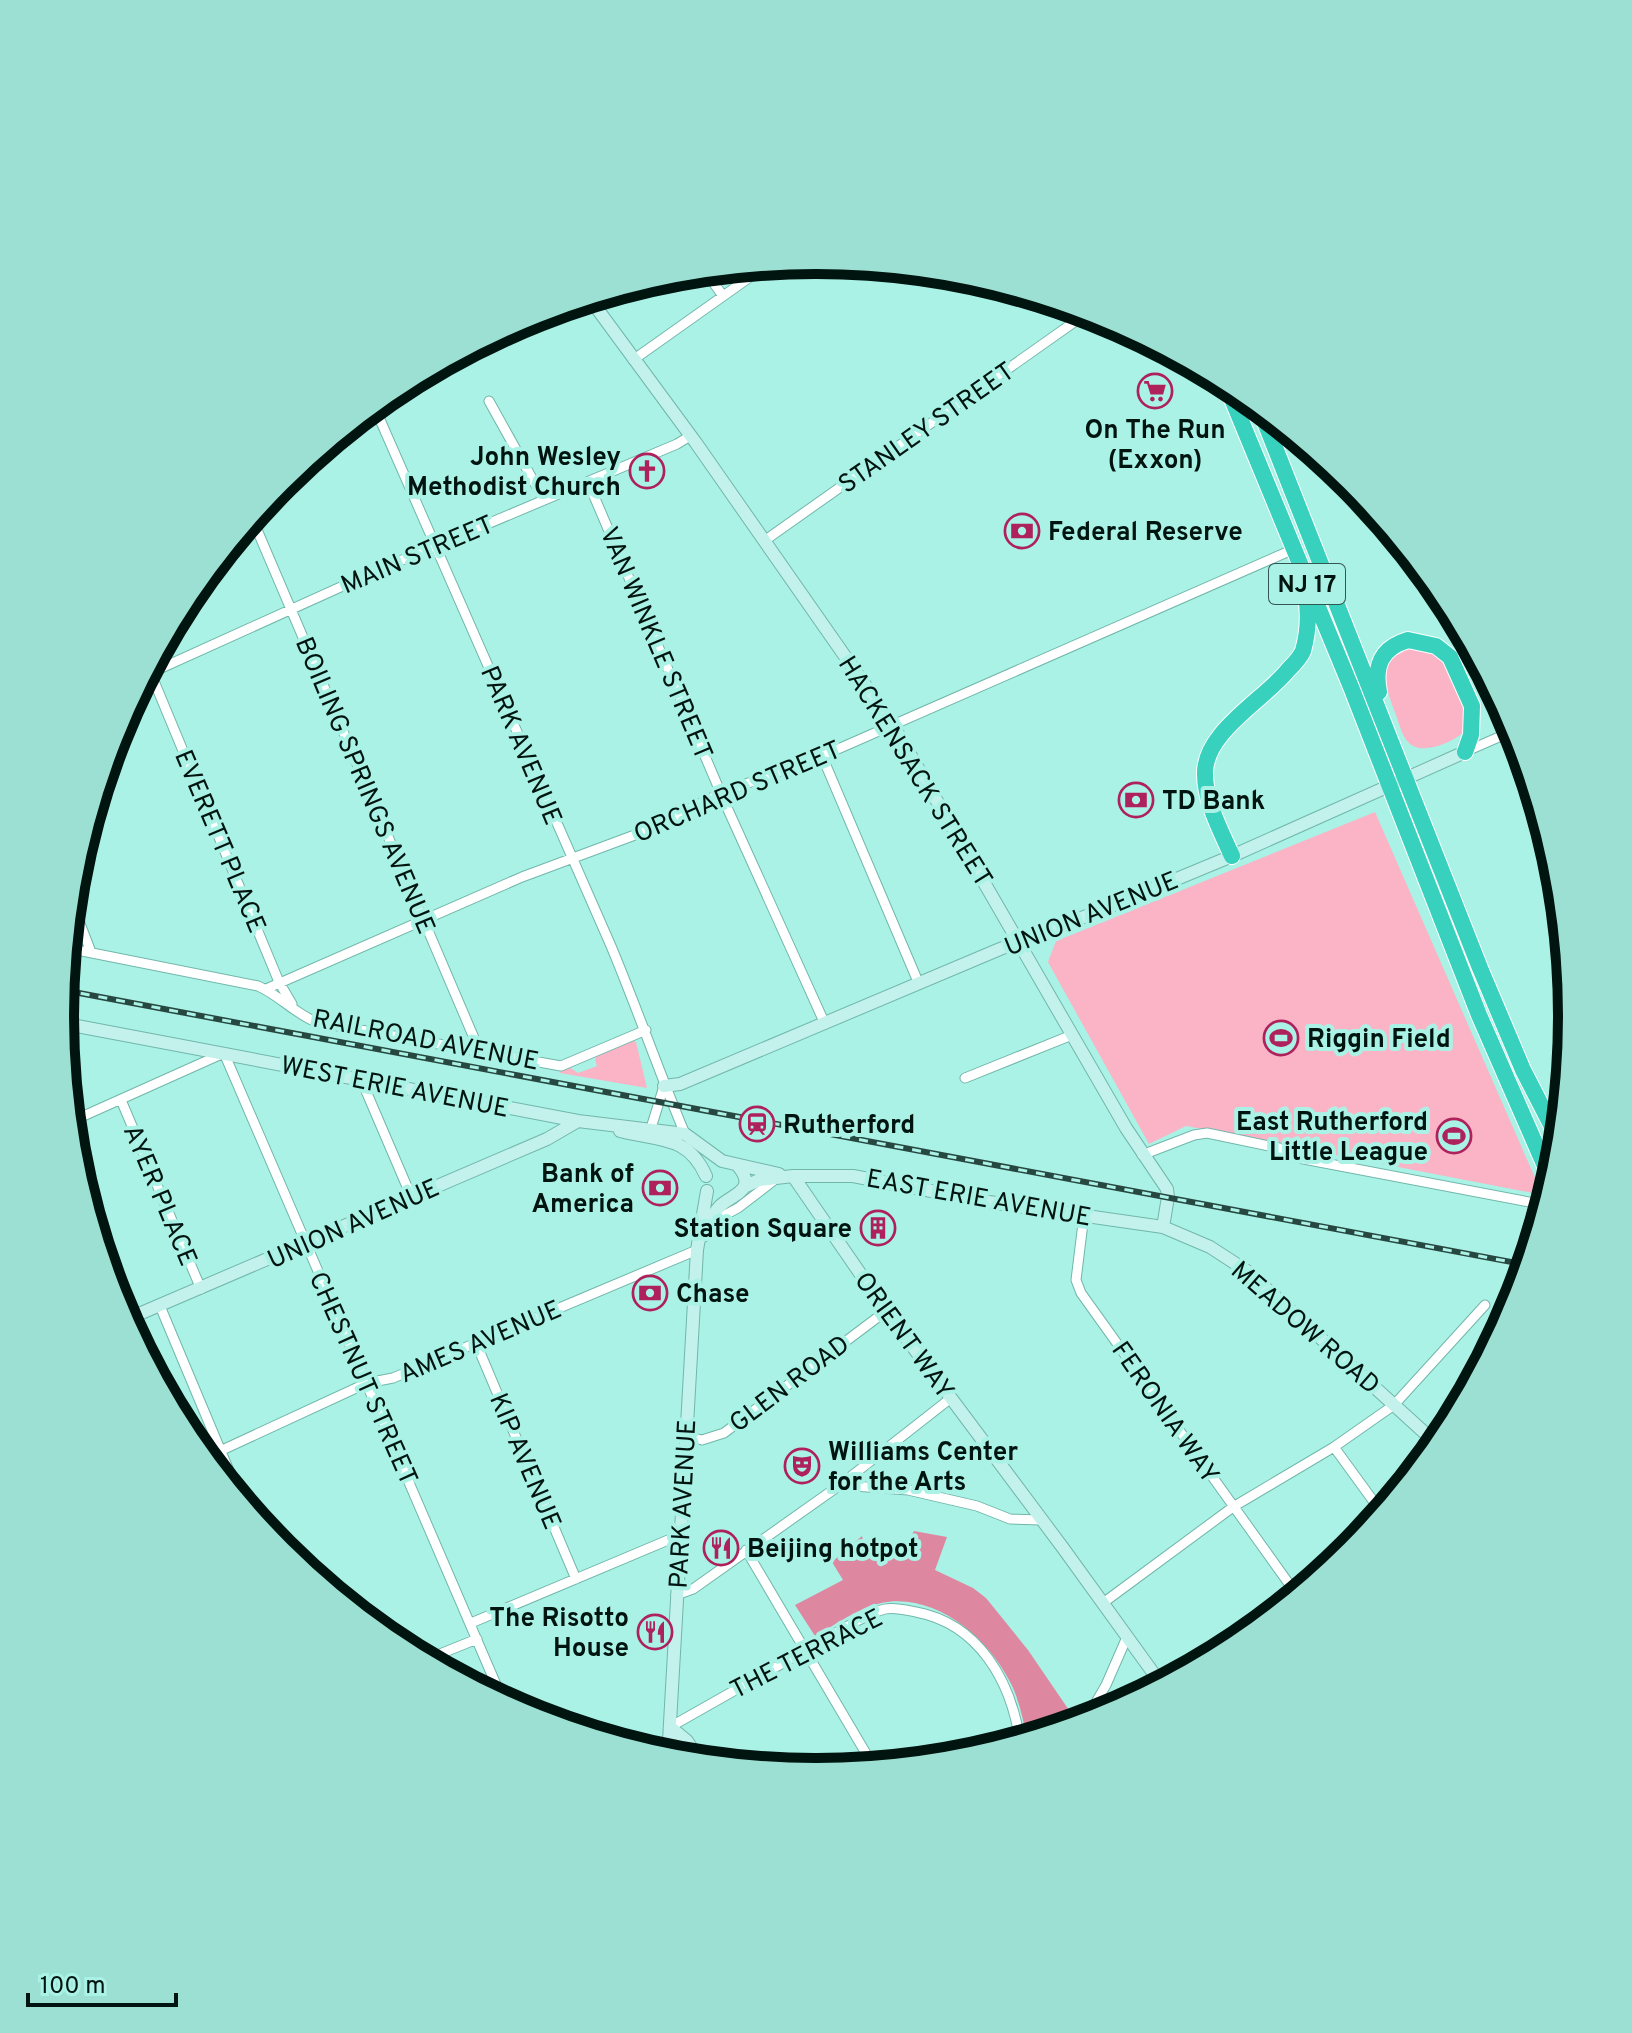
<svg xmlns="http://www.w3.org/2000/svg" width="1632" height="2033" viewBox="0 0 1632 2033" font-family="Overpass,sans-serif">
<rect width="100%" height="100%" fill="#aaf2e5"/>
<path fill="#fab4c6" d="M 1410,648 C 1416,648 1425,647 1430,649 C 1451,658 1471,712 1463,733 C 1449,744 1421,755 1409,743 C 1402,736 1399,724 1396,715 C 1386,689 1374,659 1410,648 Z
M 1375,812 L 1540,1189 L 1538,1194 L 1186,1126 L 1149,1144 L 1048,962 L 1056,941 Z
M 632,1040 L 636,1042 L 647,1088 L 560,1073 L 561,1070 L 569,1067 L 578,1073 L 597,1066 L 595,1060 L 597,1055 Z"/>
<path fill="#dd88a0" d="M 914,1531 L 947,1537 L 935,1570 L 973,1588 L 986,1598 L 1028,1650 L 1073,1716 L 1066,1727 L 1027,1739 C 1023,1719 1019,1698 1009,1680 C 986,1636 934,1592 881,1603 C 858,1608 835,1625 815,1636 L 795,1605 L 843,1580 L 832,1562 L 862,1536 L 866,1554 L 901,1553 Z"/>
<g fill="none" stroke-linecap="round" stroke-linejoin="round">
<g stroke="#71b7ab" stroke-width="11">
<path id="street" d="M 705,271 L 723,296
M 633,360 L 767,265
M 489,401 L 544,500
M 374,406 L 611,946 C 637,1008 659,1072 685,1134
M 588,482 L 725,803 L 825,1024
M 252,518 L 480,1052
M 764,541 L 1087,313
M 149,669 L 279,982 L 292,1004
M 146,675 L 376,571 L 677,444 L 690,436
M 1467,751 L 1515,730
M 822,756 L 919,984
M 71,900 L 91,952
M 67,948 L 258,986 C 279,995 294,1013 316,1022 L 561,1066 L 646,1030
M 266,989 L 522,877 L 651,829 L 721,793 L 822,756 L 1294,549
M 965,1078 L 1072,1035
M 363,1079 L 366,1091 L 411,1196
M 121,1100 L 201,1289
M 70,1122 L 224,1053 L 504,1703
M 651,1128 L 664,1086
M 1142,1155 L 1194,1135 L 1207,1133 L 1279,1148 L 1293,1157 L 1545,1205
M 1084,1215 L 1076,1280 L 1081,1293 L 1297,1595
M 707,1233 L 723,1216 L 738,1208 L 777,1178
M 160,1306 L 243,1504
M 476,1343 L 576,1579
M 686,1436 L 702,1440 L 724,1433 L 886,1311
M 1334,1447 L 1382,1513
M 220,1451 L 367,1383 L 393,1378 L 697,1250
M 840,1485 L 908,1490 L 977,1506 L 1010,1519 L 1041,1520
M 746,1550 L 874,1767
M 676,1595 L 693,1589 L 840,1485 L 951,1398
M 1103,1603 L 1233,1507 L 1334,1447 L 1394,1405 L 1485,1305
M 471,1623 L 680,1535
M 425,1660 L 477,1639
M 1085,1721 L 1106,1685 L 1127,1637
M 670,1727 L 857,1621 C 866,1617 876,1611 885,1609 C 895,1607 906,1610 916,1612 C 979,1624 1011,1681 1020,1741"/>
</g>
<g stroke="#71b7ab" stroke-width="14">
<path id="secondary" d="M 590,299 L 696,443 L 893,725 L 1126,1128 L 1167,1189 L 1168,1197 L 1163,1227
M 61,1023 L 578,1121 L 685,1134 L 722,1161 L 779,1174
M 664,1086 L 680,1084 L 1000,949 L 1102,910 L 1232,856 L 1465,752
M 620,1131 C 659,1141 688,1135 706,1176
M 793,1176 L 886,1311 L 1063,1548 L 1162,1685
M 744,1187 L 759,1180 L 793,1176 L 853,1176 L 989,1202 L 1163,1227 L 1210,1247 L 1247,1271 L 1438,1445
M 703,1236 C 708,1226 712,1214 720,1206 C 733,1194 758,1190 738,1166
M 125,1320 L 547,1139 L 578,1121
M 670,1727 L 687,1741 L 700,1761
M 668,1758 L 697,1250 L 707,1191"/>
</g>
<g stroke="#fff" stroke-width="18">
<path id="highway" d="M 1225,382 L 1351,687 L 1479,1015 L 1552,1182
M 1259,407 L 1480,968 L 1523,1070 L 1560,1142
M 1379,692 C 1374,666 1381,648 1408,640 L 1436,646 L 1450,657 L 1472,706 L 1471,735 L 1465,752
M 1232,856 C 1221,831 1205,802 1205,774 C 1204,732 1264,700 1288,670 C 1293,665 1300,658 1303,651 C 1308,633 1309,613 1306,596"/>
</g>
<use href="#street" stroke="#fff" stroke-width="9"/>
<use href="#secondary" stroke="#c3f1eb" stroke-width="12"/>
<use href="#highway" stroke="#38d1bd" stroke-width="16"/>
<g stroke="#274741" stroke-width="6">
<path id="rail" d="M 63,990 L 1527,1265"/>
</g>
<use href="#rail" stroke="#aaf2e5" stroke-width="3" stroke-dasharray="9" stroke-linecap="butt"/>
</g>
<defs>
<g id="supermarket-ring" transform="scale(1.8)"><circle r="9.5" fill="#aaf2e5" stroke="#ae215b" stroke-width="1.5"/><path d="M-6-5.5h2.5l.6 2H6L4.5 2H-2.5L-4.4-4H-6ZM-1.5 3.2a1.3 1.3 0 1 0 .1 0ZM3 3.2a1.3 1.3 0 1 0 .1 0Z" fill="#ae215b"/></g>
<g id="church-ring" transform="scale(1.8)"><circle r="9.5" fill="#aaf2e5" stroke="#ae215b" stroke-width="1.5"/><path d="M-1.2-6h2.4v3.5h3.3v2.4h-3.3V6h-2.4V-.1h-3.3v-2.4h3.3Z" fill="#ae215b"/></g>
<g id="bank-ring" transform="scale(1.8)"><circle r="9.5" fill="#aaf2e5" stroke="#ae215b" stroke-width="1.5"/><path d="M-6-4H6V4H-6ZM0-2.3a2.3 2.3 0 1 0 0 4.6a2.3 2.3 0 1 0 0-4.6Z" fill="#ae215b"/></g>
<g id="stadium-ring" transform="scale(1.8)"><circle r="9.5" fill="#aaf2e5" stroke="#ae215b" stroke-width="1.5"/><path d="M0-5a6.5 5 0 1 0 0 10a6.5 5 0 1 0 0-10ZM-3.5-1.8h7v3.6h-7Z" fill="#ae215b"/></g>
<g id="station-ring" transform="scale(1.8)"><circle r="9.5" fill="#aaf2e5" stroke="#ae215b" stroke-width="1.5"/><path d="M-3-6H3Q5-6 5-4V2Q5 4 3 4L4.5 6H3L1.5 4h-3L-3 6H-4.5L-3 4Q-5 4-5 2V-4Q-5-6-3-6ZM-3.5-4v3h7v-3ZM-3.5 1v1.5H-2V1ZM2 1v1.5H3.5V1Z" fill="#ae215b"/></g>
<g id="building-ring" transform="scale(1.8)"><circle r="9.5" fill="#aaf2e5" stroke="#ae215b" stroke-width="1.5"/><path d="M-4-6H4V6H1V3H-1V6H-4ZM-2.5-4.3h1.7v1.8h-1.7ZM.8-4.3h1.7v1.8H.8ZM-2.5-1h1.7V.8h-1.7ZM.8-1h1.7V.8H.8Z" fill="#ae215b"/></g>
<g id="theatre-ring" transform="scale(1.8)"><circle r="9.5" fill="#aaf2e5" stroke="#ae215b" stroke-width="1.5"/><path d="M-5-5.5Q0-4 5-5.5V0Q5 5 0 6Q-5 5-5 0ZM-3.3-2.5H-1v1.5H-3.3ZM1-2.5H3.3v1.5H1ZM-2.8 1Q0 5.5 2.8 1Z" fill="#ae215b"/></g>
<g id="restaurant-ring" transform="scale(1.8)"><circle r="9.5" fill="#aaf2e5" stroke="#ae215b" stroke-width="1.5"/><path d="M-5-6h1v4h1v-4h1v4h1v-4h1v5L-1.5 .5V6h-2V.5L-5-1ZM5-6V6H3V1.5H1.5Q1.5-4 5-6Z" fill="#ae215b"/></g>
</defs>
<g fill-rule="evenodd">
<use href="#supermarket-ring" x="1155" y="391"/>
<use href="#church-ring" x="647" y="471"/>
<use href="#bank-ring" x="1022" y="531"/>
<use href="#bank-ring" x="1136" y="800"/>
<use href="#stadium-ring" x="1281" y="1038"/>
<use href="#station-ring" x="757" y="1124"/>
<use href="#stadium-ring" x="1454" y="1136"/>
<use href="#bank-ring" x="660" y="1188"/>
<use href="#building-ring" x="878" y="1228"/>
<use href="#bank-ring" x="650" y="1293"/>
<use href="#theatre-ring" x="802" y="1466"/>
<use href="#restaurant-ring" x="721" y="1548"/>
<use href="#restaurant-ring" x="655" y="1632"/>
</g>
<g text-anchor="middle" stroke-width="8" stroke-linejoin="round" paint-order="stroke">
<rect fill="#aaf2e5" stroke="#335750" stroke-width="2" x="1269" y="564" width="76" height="40" rx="6"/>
<g font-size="24" font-weight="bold" fill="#001410">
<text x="1307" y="592">NJ 17</text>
</g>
<g font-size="26" fill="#001410" stroke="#aaf2e5">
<text transform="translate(926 427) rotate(-35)" y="9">STANLEY STREET</text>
<text transform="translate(417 554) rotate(-23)" y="9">MAIN STREET</text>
<text transform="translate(657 643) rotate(67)" y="9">VAN WINKLE STREET</text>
<text transform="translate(522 745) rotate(67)" y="9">PARK AVENUE</text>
<text transform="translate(916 771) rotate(58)" y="9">HACKENSACK STREET</text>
<text transform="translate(366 785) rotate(67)" y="9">BOILING SPRINGS AVENUE</text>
<text transform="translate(737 791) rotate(-23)" y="9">ORCHARD STREET</text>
<text transform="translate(221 841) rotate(67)" y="9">EVERETT PLACE</text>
<text transform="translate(1091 913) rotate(-22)" y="9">UNION AVENUE</text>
<text transform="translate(426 1039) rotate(11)" y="9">RAILROAD AVENUE</text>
<text transform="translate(395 1086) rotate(11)" y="9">WEST ERIE AVENUE</text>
<text transform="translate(161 1195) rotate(67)" y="9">AYER PLACE</text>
<text transform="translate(979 1197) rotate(10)" y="9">EAST ERIE AVENUE</text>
<text transform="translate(353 1223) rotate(-24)" y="9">UNION AVENUE</text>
<text transform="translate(1306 1327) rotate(41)" y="9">MEADOW ROAD</text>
<text transform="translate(905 1335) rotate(54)" y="9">ORIENT WAY</text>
<text transform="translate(480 1341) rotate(-23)" y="9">AMES AVENUE</text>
<text transform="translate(364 1378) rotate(66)" y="9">CHESTNUT STREET</text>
<text transform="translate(789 1383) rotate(-37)" y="9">GLEN ROAD</text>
<text transform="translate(1166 1412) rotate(55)" y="9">FERONIA WAY</text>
<text transform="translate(526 1461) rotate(67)" y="9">KIP AVENUE</text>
<text transform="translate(682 1504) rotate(-87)" y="9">PARK AVENUE</text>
<text transform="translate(806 1653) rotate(-27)" y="9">THE TERRACE</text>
</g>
<g font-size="26" font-weight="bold" fill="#001410" stroke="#aaf2e5" text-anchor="start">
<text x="1155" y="438" text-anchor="middle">On The Run<tspan x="1155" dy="30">(Exxon)</tspan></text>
<text x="621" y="465" text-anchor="end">John Wesley<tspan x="621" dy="30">Methodist Church</tspan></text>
<text x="1048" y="540">Federal Reserve</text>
<text x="1162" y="809">TD Bank</text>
<text x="1307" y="1047">Riggin Field</text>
<text x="1428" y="1130" text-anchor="end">East Rutherford<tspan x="1428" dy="30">Little League</tspan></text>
<text x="783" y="1133">Rutherford</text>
<text x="634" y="1182" text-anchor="end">Bank of<tspan x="634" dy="30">America</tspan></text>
<text x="852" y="1237" text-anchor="end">Station Square</text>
<text x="676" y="1302">Chase</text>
<text x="828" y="1460">Williams Center<tspan x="828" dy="30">for the Arts</tspan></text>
<text x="747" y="1557">Beijing hotpot</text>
<text x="629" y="1626" text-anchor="end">The Risotto<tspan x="629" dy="30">House</tspan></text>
</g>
</g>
<path d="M0 0H1632V2033H0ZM74 1016a742 742 0 1 1 1484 0a742 742 0 1 1-1484 0Z" fill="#9ce0d4" fill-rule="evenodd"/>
<path fill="none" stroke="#001410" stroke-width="10" d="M74 1016a742 742 0 1 1 1484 0a742 742 0 1 1-1484 0Z"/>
<path d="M28 1993v12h148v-12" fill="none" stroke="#001410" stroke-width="4"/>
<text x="40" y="1993" font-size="24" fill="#001410" stroke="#aaf2e5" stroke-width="6" paint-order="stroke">100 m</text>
</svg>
